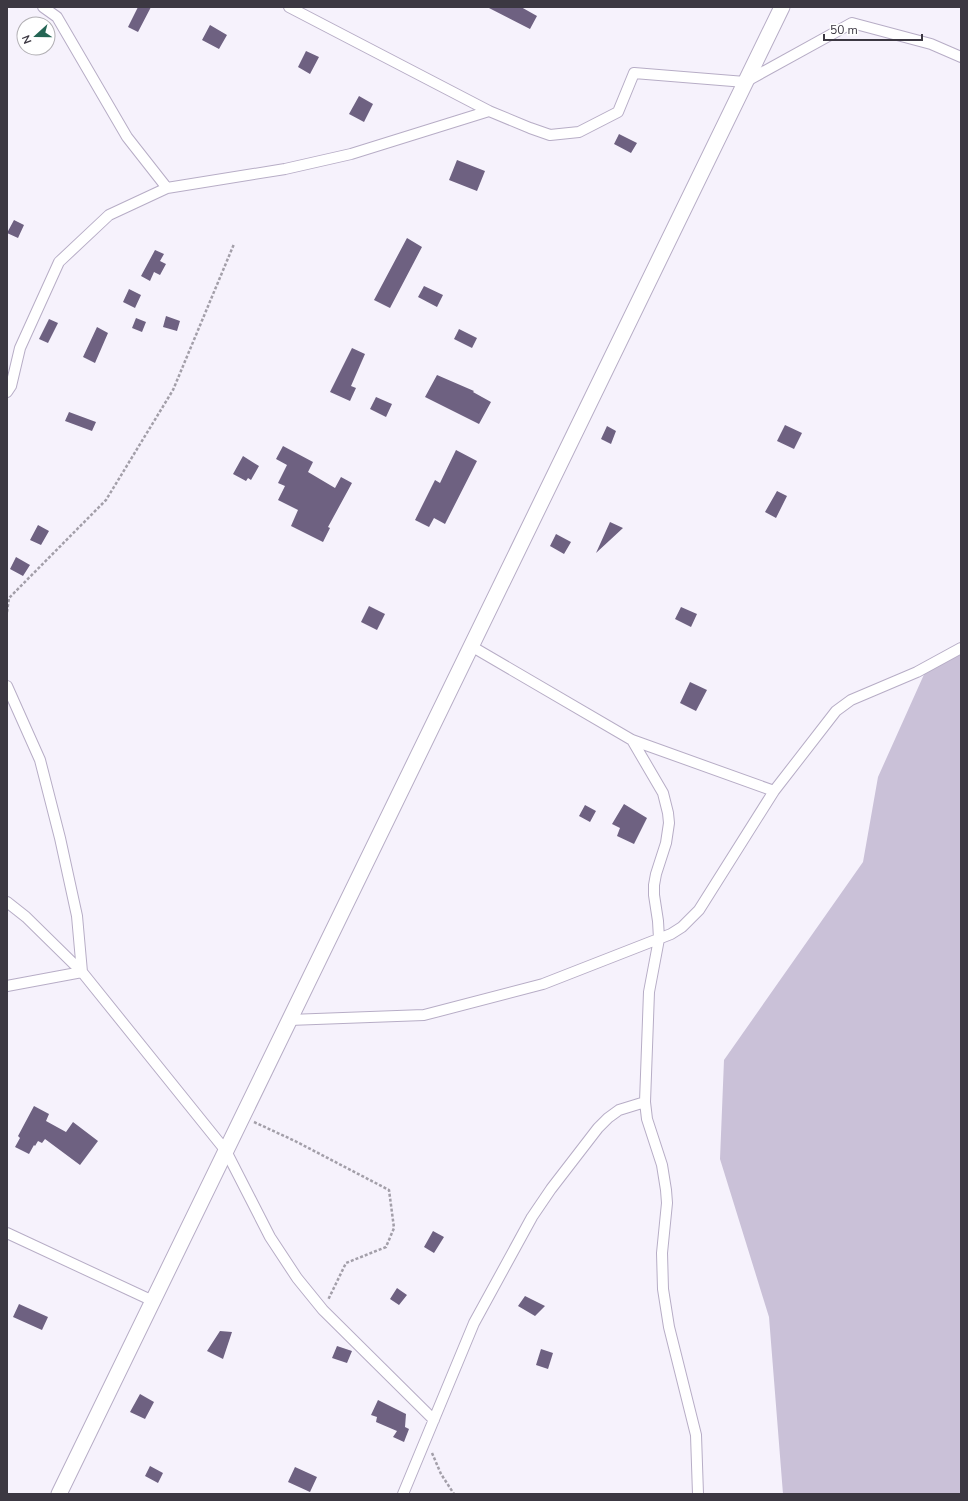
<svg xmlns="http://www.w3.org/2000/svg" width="968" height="1501" viewBox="0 0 968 1501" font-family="'Nunito Sans',sans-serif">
<rect width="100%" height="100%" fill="#f6f2fc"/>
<path fill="#cac1d8" d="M 961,654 L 961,1494 L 783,1494 L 769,1317 L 720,1159 L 724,1060 L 863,862 L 878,777 L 926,670 Z"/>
<path fill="#6e6181" d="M 138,7 L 151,7 L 138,32 L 128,27 Z
M 487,7 L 521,7 L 537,16 L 530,29 Z
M 210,25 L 227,35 L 219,49 L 202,40 Z
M 306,51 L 319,57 L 310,74 L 298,67 Z
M 359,96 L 373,104 L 364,122 L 349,114 Z
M 619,134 L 637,143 L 631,153 L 614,144 Z
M 457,160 L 485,171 L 477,191 L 449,180 Z
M 14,220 L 24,225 L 18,238 L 7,233 Z
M 407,238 L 422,247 L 390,308 L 374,300 Z
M 155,250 L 164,254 L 160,261 L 166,264 L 160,275 L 154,272 L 150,281 L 141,276 Z
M 424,286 L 443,295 L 437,307 L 418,297 Z
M 129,289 L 141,295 L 135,308 L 123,302 Z
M 166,316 L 180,321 L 177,331 L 163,327 Z
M 136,318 L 146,322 L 142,332 L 132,328 Z
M 49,319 L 58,323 L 48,343 L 39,339 Z
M 97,327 L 108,333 L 95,363 L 83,357 Z
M 459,329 L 477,338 L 472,348 L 454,339 Z
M 352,348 L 365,354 L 351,386 L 356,388 L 350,401 L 330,392 Z
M 437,375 L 474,391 L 473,392 L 491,402 L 479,424 L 425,397 Z
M 376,397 L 392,404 L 386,417 L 370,409 Z
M 69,412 L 96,422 L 92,431 L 65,421 Z
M 785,425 L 802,433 L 794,449 L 777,441 Z
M 607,426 L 616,431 L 611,444 L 601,439 Z
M 283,446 L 313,462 L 308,472 L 335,488 L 341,477 L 352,483 L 328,527 L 330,528 L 323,542 L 291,526 L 298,510 L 278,500 L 285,486 L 278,483 L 287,465 L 276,459 Z
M 456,450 L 477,461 L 445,524 L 434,518 L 429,527 L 415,520 L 435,480 L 440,483 Z
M 243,456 L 259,466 L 251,480 L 248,478 L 246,481 L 233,474 Z
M 777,491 L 787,496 L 776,518 L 765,512 Z
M 610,522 L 623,528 L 596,553 Z
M 38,525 L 49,531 L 41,545 L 30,540 Z
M 556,534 L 571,542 L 564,554 L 550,546 Z
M 16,557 L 30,565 L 23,576 L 10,569 Z
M 369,606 L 385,614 L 377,630 L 361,622 Z
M 681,607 L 697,614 L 691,627 L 675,619 Z
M 690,682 L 707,690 L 696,711 L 680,703 Z
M 624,804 L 647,818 L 634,844 L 617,836 L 620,828 L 612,824 Z
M 585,805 L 596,811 L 590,822 L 579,816 Z
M 34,1106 L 49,1114 L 46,1121 L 66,1132 L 73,1122 L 98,1141 L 80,1165 L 45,1139 L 42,1143 L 38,1141 L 35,1146 L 34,1145 L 29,1154 L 15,1147 L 20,1138 L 18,1136 Z
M 433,1231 L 444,1237 L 434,1253 L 424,1247 Z
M 397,1288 L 407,1295 L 399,1305 L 390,1299 Z
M 525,1296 L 545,1306 L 535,1316 L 518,1306 Z
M 19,1304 L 48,1317 L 42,1330 L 13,1317 Z
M 220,1331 L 232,1332 L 223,1359 L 207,1351 Z
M 337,1346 L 352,1351 L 347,1363 L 332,1358 Z
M 541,1349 L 553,1353 L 548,1369 L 536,1365 Z
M 140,1394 L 154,1402 L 145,1419 L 130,1412 Z
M 378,1400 L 406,1414 L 405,1427 L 409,1429 L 404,1442 L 393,1437 L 397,1431 L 376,1422 L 377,1417 L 371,1415 Z
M 150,1466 L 163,1473 L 158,1483 L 145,1476 Z
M 295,1467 L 317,1477 L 310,1492 L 288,1482 Z"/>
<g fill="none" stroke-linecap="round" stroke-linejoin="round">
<g stroke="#b7adc6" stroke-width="12">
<path id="street" d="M 43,7 L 57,17 L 127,137 L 167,188
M 289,7 L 489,111 L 530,128 L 550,135 L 579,132 L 618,112 L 634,73 L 745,82 L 852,23 L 931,44 L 961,57
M 7,392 L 11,386 L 20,348 L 59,262 L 109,215 L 167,188 L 285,169 L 351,154 L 489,111
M 471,646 L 632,740 L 774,791
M 7,686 L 40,760 L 60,838 L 77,916 L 82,972
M 632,740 L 663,793 L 668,813 L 669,823 L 666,843 L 656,874 L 654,885 L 654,895 L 658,921 L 659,939 L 649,992 L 645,1102 L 647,1119 L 662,1165 L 666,1190 L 667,1203 L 662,1253 L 663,1289 L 669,1327 L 696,1435 L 698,1494
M 7,902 L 26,917 L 82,972 L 226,1151 L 270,1237 L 297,1278 L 323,1310 L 434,1420
M 7,986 L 82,972
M 289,1020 L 424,1015 L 543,984 L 671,934 L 682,927 L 699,910 L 774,791 L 836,711 L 851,700 L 917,672 L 961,648
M 7,1233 L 153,1301
M 403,1494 L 474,1323 L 532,1217 L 551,1189 L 598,1128 L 608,1118 L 619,1110 L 645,1102"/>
</g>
<g stroke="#b7adc6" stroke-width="17">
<path id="secondary" d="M 59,1494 L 782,7"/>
</g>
<path stroke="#a39fa9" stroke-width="2.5" stroke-dasharray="3 2" stroke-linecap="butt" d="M 7,612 L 9,598 L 106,500 L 173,390 L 234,244
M 254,1122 L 295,1141 L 389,1190 L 394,1228 L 386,1247 L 346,1263 L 328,1300
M 432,1453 L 441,1474 L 454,1494"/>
<use href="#street" stroke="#fff" stroke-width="10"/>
<use href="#secondary" stroke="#fff" stroke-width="15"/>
</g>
<rect width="968" height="1501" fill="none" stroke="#3c3842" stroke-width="16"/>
<g transform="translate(36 36) rotate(249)"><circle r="19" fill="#ffffff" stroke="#b1afb3"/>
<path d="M0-3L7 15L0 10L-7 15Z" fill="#246554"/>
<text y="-6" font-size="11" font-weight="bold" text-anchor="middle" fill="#3c3842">N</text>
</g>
<path d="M824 34v6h98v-6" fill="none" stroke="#3c3842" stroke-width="2"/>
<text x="830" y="34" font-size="12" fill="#3c3842" stroke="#ffffff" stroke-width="3" paint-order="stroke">50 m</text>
</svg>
